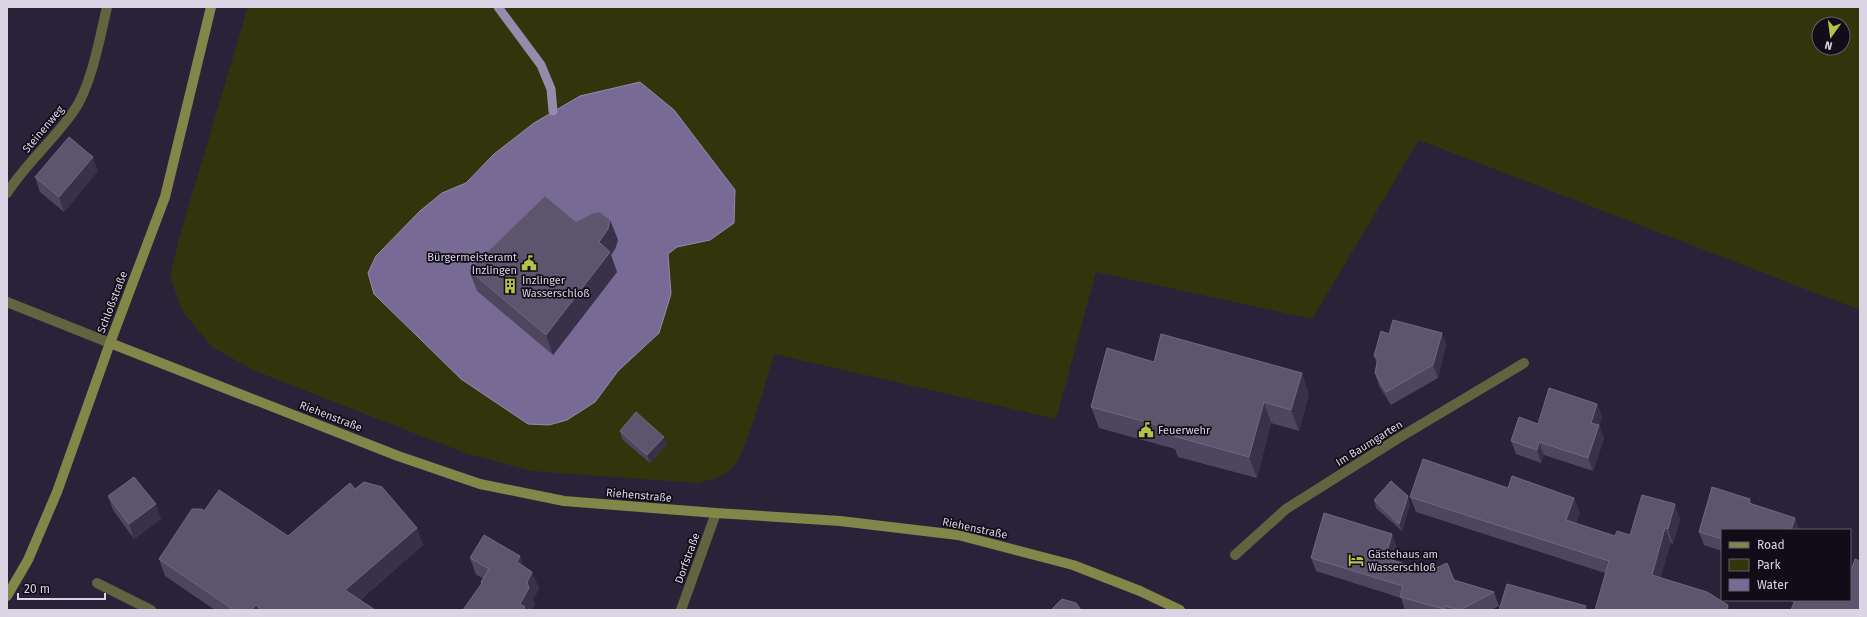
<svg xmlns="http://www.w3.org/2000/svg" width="1867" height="617" viewBox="0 0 1867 617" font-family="'Fira Sans',sans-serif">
<rect width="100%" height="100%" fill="#292239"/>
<path fill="#32350c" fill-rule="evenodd" d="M 248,7 L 1860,7 L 1860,310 L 1419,140 L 1312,319 L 1096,272 L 1056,419 L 774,354 C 768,374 744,460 731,469 C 722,477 709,480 698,483 L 532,471 L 465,453 L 255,371 L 212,347 L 183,312 L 170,277 L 179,238 ZM 1819,24 L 1843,24 L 1843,48 L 1819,48 Z"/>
<path fill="#776b95" stroke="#948bad" d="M 640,82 L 674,110 L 735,190 L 734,223 L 710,240 L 677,247 L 668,254 L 671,294 L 659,333 L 618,371 L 595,402 L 567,420 L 549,425 L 528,424 L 461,379 L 374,294 L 368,273 L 376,256 L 420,211 L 442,193 L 466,183 L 494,154 L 534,123 L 580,96 Z"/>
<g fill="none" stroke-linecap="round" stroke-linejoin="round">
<path stroke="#948bad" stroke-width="9" d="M 498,7 L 541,65 L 551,89 L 553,111"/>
<path stroke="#61653f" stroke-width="10" d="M 7,193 C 26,163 53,141 73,112 C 91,88 100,37 107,7
M 7,302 L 110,343
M 1235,555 L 1286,509 L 1397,439 L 1524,363
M 97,583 L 151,610
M 681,610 L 716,513"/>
<path stroke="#828749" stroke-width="10" d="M 110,343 L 398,456 L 480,484 L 564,501 L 716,513 L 840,521 L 958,535 L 1073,565 L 1140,591 L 1180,610
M 7,596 L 28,560 L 57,492 L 110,343 L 165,197 L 211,7"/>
</g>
<path fill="#4d465e" d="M 98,171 L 64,212 L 40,192 L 35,177 Z
M 610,220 L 618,240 L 615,249 L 611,255 L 617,272 L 553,355 L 477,291 L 469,270 L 576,222 Z
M 1442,333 L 1446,345 L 1438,378 L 1391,405 L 1379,386 L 1375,373 L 1377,364 L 1374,356 L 1389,334 Z
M 1154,362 L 1309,394 L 1299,431 L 1271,423 L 1257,478 L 1178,457 L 1175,449 L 1099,428 L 1091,407 Z
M 1597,404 L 1602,417 L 1599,426 L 1604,438 L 1593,471 L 1544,455 L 1541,463 L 1516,454 L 1511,441 L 1538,424 Z
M 620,431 L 664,437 L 667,444 L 650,463 L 622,439 Z
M 1508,488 L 1574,498 L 1580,513 L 1576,523 L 1615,536 L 1630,535 L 1680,519 L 1673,544 L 1671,543 L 1605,573 L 1416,512 L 1410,497 Z
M 355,489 L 417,528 L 423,545 L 360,600 L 375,610 L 215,610 L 165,576 L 159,559 L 204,511 L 288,536 Z
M 108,496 L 161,519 L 134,539 L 113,510 Z
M 1374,500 L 1410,504 L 1402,531 L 1376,508 Z
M 1752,504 L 1795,518 L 1799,530 L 1722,530 L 1722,551 L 1704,545 L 1699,532 Z
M 1392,534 L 1397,548 L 1393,561 L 1494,592 L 1499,606 L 1491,610 L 1405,610 L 1401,598 L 1316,571 L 1311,558 Z
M 470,558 L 524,567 L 532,572 L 539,589 L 533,599 L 535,605 L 481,584 L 481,582 L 483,578 L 476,575 Z
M 1791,600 L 1850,600 L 1860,610 L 1794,603 L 1791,601 Z"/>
<path fill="#383149" d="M 93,157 L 98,171 L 64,212 L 59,197 Z
M 610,220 L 618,240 L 615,249 L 611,255 L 617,272 L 553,355 L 546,335 Z
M 1442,333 L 1446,345 L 1438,378 L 1433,365 Z
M 1302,373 L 1309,394 L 1299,431 L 1291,410 Z
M 1264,402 L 1271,423 L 1257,478 L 1249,457 Z
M 1597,404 L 1602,417 L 1599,426 L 1604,438 L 1593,471 L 1588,458 L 1591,423 Z
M 664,437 L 667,444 L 650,463 L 647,455 Z
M 1539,442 L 1544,455 L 1541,463 L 1537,450 Z
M 1408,496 L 1410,504 L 1402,531 L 1399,524 Z
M 1574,498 L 1580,513 L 1572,535 L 1566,520 Z
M 1750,499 L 1755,512 L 1749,503 Z
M 156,504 L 161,519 L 134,539 L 129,524 Z
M 1675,504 L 1680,519 L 1673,544 L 1668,529 Z
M 1795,518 L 1799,530 L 1791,530 Z
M 417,528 L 423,545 L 351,607 L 345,590 Z
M 1665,528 L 1671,543 L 1657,590 L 1652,575 Z
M 1392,534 L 1397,548 L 1390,572 L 1385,558 Z
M 520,556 L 526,573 L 517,562 Z
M 532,572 L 539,589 L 533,599 L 535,605 L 532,610 L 522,610 L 520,604 L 527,582 Z
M 256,605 L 258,610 L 252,610 Z
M 1728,605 L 1730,610 L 1727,610 Z
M 1586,606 L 1588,610 L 1584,610 Z"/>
<path fill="#5c556d" stroke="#6f6980" d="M 69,137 L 93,157 L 59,197 L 35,177 Z
M 545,196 L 576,222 L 593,213 L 600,212 L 610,220 L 608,229 L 599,242 L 610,252 L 546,335 L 469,270 Z
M 1393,320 L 1442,333 L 1433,365 L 1386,392 L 1375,373 L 1378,358 L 1374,356 L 1381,331 L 1389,334 Z
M 1161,334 L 1302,373 L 1291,410 L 1264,402 L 1249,457 L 1170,435 L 1172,429 L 1091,407 L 1107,348 L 1154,362 Z
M 1549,388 L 1597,404 L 1591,423 L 1599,425 L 1588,458 L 1539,442 L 1537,450 L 1511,441 L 1519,417 L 1538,424 Z
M 636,412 L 664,437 L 647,455 L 620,431 Z
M 1423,459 L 1508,488 L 1512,476 L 1574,498 L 1566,520 L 1615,536 L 1617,531 L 1630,535 L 1642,495 L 1675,504 L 1668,529 L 1665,528 L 1652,575 L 1707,592 L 1728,605 L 1727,610 L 1595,610 L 1609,561 L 1410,497 Z
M 134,477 L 156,504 L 129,524 L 108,496 Z
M 1391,481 L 1408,496 L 1399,524 L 1374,500 Z
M 364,482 L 382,487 L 417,528 L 345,590 L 375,610 L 263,610 L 256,605 L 252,610 L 234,610 L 159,559 L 192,509 L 202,509 L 204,511 L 219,490 L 288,536 L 350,483 L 355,489 Z
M 1712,487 L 1750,499 L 1749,503 L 1795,518 L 1791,530 L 1722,530 L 1722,539 L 1699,532 Z
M 1324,513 L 1392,534 L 1385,558 L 1430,571 L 1447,563 L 1454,580 L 1494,592 L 1460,610 L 1445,606 L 1444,609 L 1400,597 L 1403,586 L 1311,558 Z
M 484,535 L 520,556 L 517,562 L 532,572 L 527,582 L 529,588 L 520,604 L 525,607 L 523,610 L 463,610 L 482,583 L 481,582 L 489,569 L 470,558 Z
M 1855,559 L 1860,561 L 1860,610 L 1791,610 L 1795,600 L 1850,600 L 1850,567 L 1852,568 Z
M 1507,584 L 1586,606 L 1584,610 L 1499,610 Z
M 1062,599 L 1076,603 L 1081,610 L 1051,610 Z"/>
<defs>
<g id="civic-bare" transform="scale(1.2)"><path d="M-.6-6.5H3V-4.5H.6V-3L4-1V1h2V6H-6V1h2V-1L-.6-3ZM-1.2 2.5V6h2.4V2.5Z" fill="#b8c147" stroke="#100d18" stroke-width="2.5" paint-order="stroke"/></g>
<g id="building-bare" transform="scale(1.2)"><path d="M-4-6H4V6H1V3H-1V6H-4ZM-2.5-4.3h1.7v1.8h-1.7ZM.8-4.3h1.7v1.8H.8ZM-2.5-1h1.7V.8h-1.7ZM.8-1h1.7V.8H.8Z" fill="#b8c147" stroke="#100d18" stroke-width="2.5" paint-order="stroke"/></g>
<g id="hotel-bare" transform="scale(1.2)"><path d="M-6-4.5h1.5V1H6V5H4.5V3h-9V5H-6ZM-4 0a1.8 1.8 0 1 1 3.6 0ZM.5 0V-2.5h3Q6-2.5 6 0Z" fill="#b8c147" stroke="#100d18" stroke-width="2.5" paint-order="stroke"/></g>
</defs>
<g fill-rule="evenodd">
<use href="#civic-bare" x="529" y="263"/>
<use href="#building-bare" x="510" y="286"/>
<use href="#civic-bare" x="1146" y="430"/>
<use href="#hotel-bare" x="1356" y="560"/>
</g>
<g text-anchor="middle" stroke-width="3.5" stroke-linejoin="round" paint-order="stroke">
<g font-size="11" fill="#d9d5e5" stroke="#100d18">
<text transform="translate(43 129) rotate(-50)" y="4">Steinenweg</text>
<text transform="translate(112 302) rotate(-69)" y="4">Schloßstraße</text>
<text transform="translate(331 416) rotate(21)" y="4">Riehenstraße</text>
<text transform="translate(1369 443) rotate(-32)" y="4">Im Baumgarten</text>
<text transform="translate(639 495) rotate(5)" y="4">Riehenstraße</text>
<text transform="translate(975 528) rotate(12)" y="4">Riehenstraße</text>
<text transform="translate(687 558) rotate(-70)" y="4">Dorfstraße</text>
</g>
<g font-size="11" fill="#d9d5e5" stroke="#100d18" text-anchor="start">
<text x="517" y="261" text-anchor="end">Bürgermeisteramt<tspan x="517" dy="13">Inzlingen</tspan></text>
<text x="522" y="284">Inzlinger<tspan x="522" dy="13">Wasserschloß</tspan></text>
<text x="1158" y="434">Feuerwehr</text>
<text x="1368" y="558">Gästehaus am<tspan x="1368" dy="13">Wasserschloß</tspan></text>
</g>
</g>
<rect width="1867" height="617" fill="none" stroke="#d9d5e5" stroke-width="16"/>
<rect x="1721" y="529" width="130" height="72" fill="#100d18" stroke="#605d6a"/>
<rect x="1729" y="542" width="20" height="6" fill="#828749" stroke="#605d6a"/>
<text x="1757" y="549" font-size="12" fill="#d9d5e5">Road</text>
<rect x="1729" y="559" width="20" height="12" fill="#32350c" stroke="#605d6a"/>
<text x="1757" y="569" font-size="12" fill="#d9d5e5">Park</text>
<rect x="1729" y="579" width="20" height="12" fill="#776b95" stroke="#605d6a"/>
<text x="1757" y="589" font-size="12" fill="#d9d5e5">Water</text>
<g transform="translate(1831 36) rotate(194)"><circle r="19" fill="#100d18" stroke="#605d6a"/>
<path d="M0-3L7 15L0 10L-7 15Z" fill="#b8c147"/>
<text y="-6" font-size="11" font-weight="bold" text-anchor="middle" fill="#d9d5e5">N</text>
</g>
<path d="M18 593v6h87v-6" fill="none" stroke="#d9d5e5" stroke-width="2"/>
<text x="24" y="593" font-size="12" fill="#d9d5e5" stroke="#100d18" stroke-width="3" paint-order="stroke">20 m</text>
</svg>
